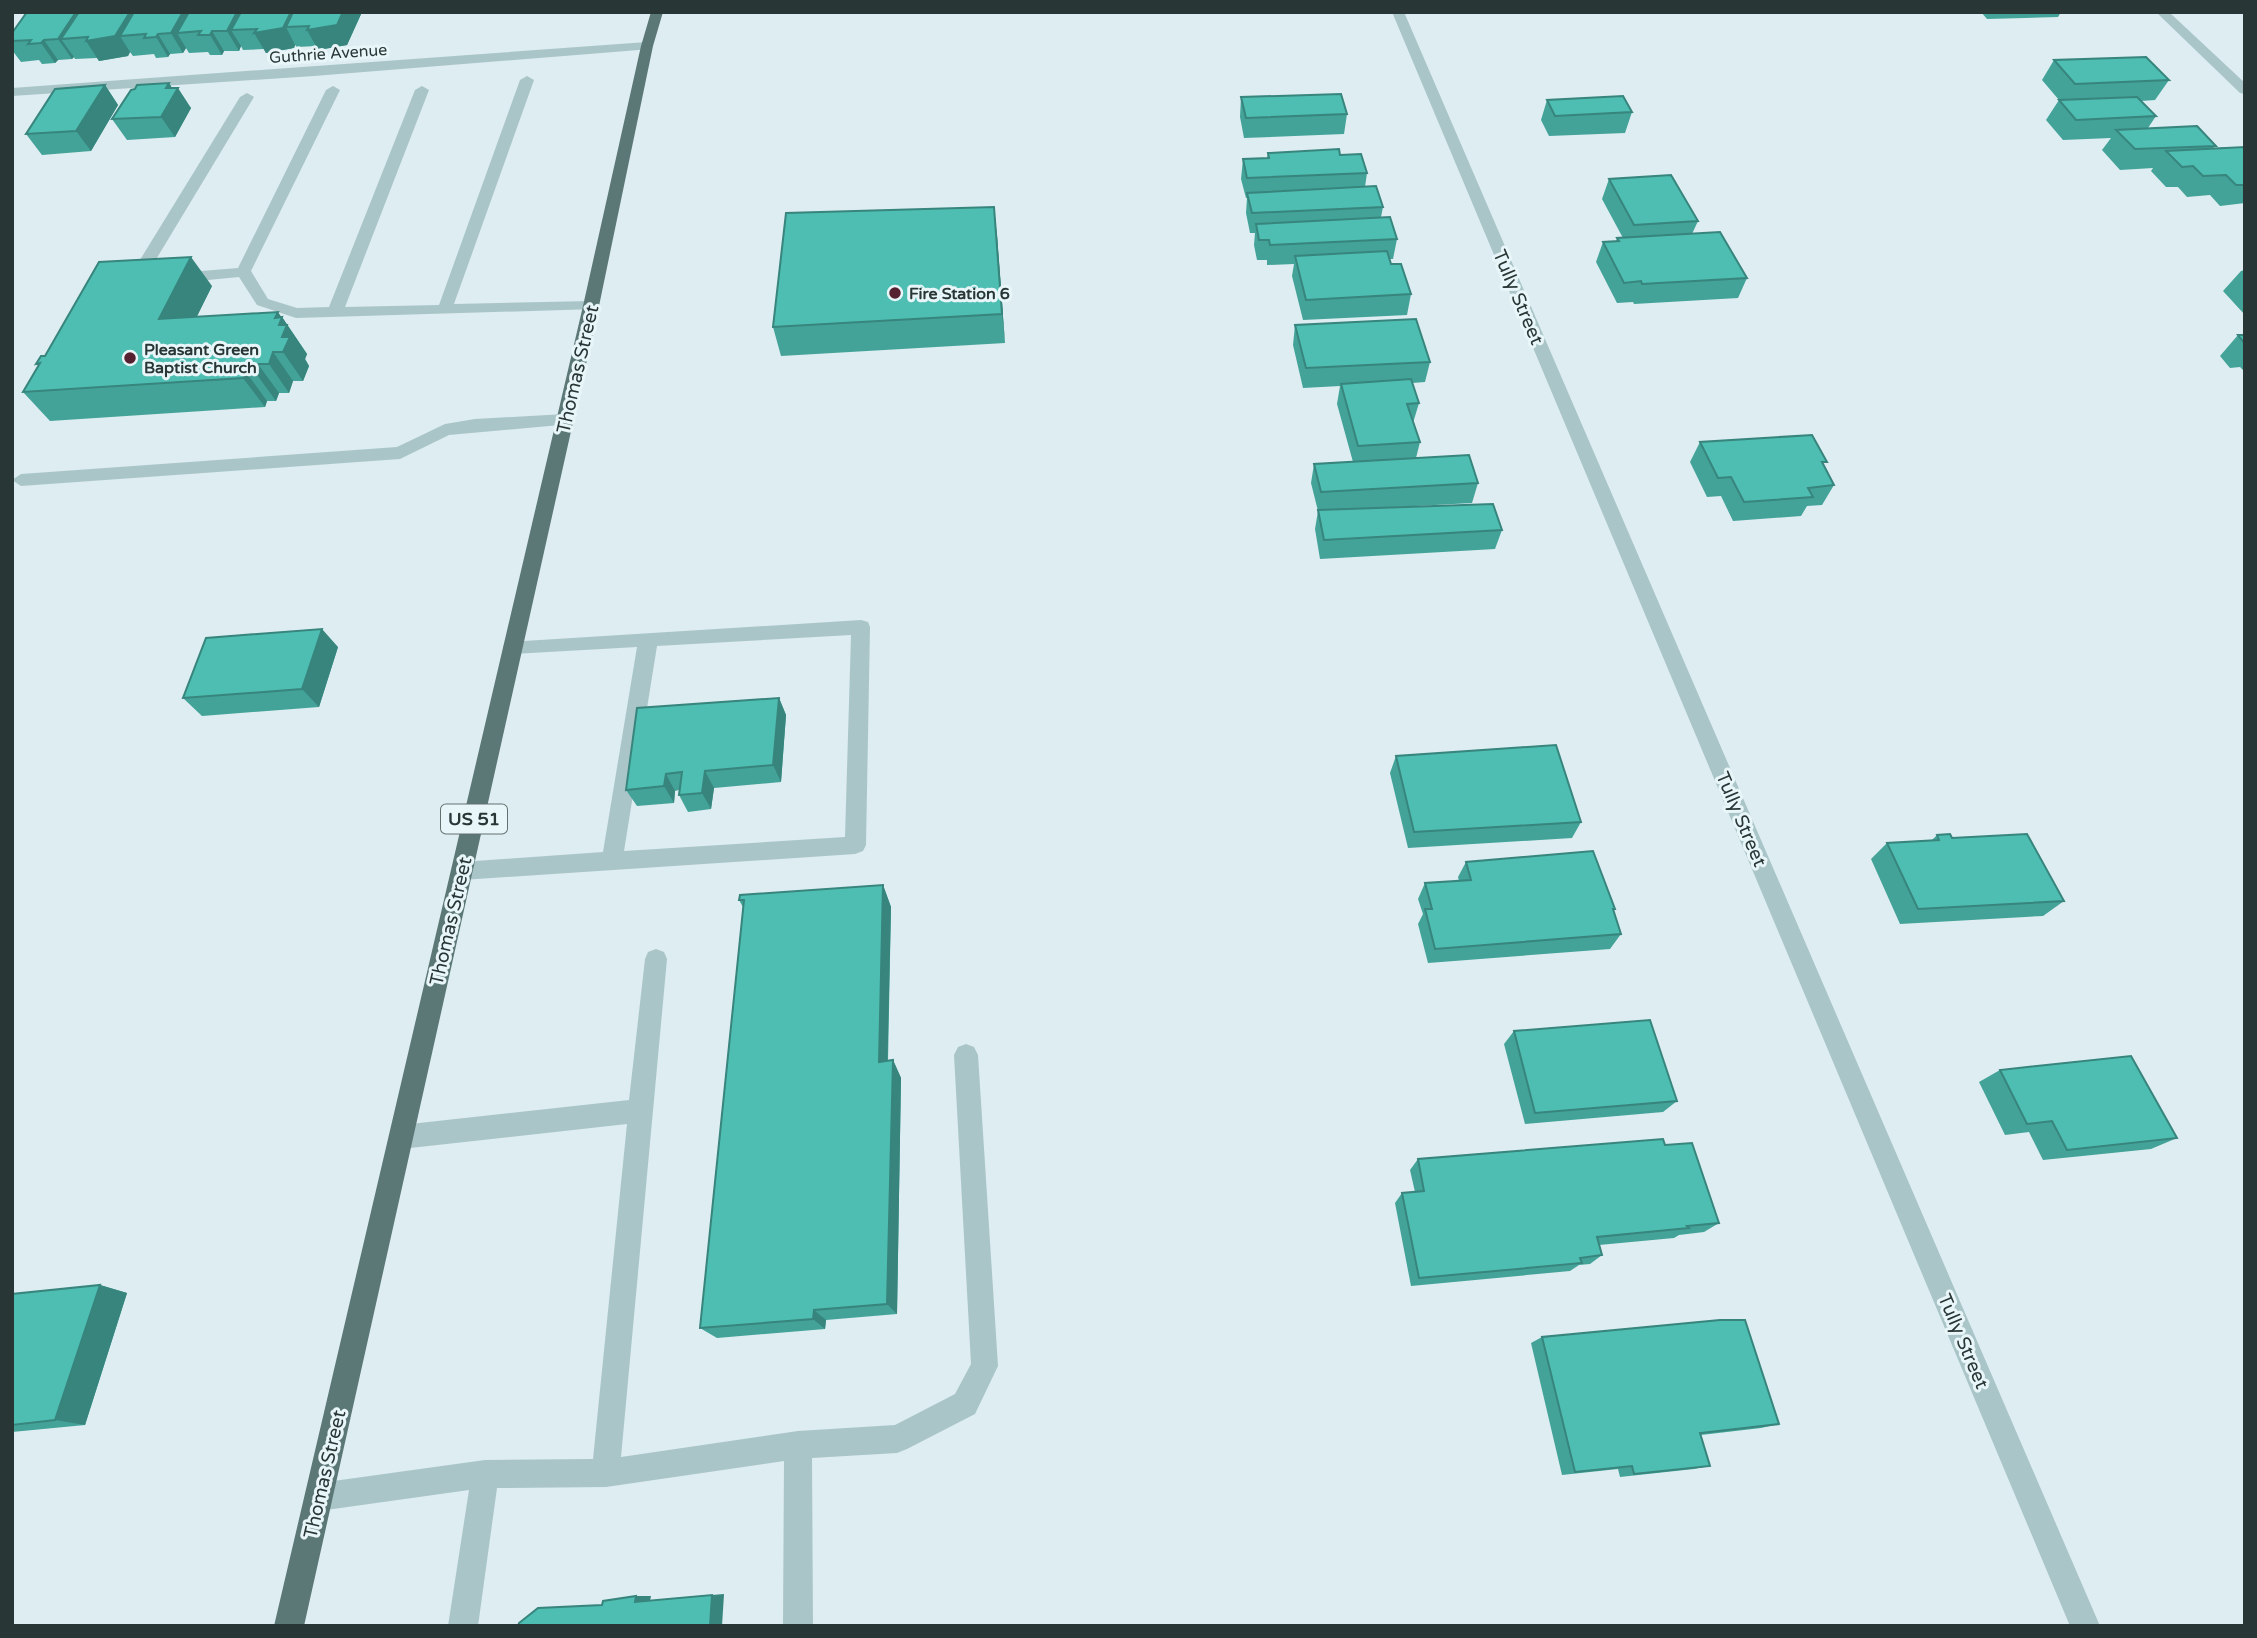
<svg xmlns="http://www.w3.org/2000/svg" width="2257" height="1638" viewBox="0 0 2257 1638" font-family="'Varela Round',sans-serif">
<rect width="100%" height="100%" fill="#ddedf1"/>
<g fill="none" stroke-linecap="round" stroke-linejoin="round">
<path fill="#aac5c8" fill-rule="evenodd" d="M 527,76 L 534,80 L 454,304 L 591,301 L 599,306 L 596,309 L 296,318 L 257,305 L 239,277 L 177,283 L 169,278 L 177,273 L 238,268 L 326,90 L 333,86 L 340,90 L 251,271 L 268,299 L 297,308 L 329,307 L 415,90 L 422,86 L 429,90 L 345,307 L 439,305 L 520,80 Z
M 247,93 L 254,97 L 143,281 L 140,284 L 130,284 L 127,281 L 240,97 Z
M 565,414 L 573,420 L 571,424 L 449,435 L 400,459 L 21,486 L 12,480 L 21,474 L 397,447 L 445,424 L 475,419 Z
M 861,620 L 868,622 L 870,627 L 866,845 L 863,851 L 855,854 L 462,880 L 454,878 L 451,871 L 454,864 L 462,862 L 603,852 L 637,647 L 513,654 L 506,652 L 503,647 L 506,642 ZM 851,635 L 845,837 L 624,851 L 657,646 Z
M 656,949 L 664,952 L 667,959 L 621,1457 L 798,1431 L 895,1425 L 955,1394 L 971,1364 L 954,1055 L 958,1047 L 966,1044 L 974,1047 L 978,1055 L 998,1366 L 975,1414 L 907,1449 L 897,1453 L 812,1458 L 813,1626 L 783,1626 L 784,1461 L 606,1487 L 497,1488 L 478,1626 L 448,1626 L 469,1490 L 319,1511 L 309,1507 L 305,1497 L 309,1487 L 319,1483 L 485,1460 L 593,1459 L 627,1124 L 401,1149 L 392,1146 L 389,1137 L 392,1128 L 401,1125 L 629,1100 L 645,959 L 648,952 Z"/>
<path fill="#aac5c8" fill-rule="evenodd" d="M 1392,12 L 1404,12 L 2100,1626 L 2070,1626 Z
M 2156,12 L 2169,12 L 2245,83 L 2245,94 L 2240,93 Z
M 647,42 L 653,46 L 651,49 L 314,76 L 12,96 L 12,88 Z"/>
<path fill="#5b7776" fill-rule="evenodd" d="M 651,12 L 663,12 L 653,46 L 599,306 L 304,1626 L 274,1626 L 583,306 L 641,46 Z"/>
</g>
<path fill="#43a399" d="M 362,12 L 347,45 L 318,50 L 316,46 L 297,47 L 295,45 L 294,48 L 266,53 L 264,49 L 243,50 L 241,46 L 239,51 L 224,51 L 222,55 L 210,55 L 208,52 L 189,53 L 186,48 L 183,53 L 170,54 L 168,57 L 156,58 L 154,54 L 133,56 L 130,52 L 128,56 L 99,61 L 97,58 L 75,59 L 74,57 L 72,59 L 58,60 L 55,63 L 42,64 L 39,60 L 21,62 L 12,50 L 12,33 Z
M 1981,12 L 2061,12 L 2058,17 L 1987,19 Z
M 2054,60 L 2169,80 L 2155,100 L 2141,101 L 2156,116 L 2148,128 L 2216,146 L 2213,148 L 2245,147 L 2245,203 L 2220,206 L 2210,195 L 2187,197 L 2178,187 L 2166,187 L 2151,171 L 2153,168 L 2120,170 L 2102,150 L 2111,138 L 2063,140 L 2046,120 L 2059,100 L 2042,80 Z
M 169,83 L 172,88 L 191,108 L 175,137 L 127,140 L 112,119 L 135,89 Z
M 105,85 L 118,105 L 91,151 L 42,155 L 26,134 Z
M 1241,97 L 1347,114 L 1344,134 L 1244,138 L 1240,117 Z
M 1547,100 L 1632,112 L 1625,133 L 1549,136 L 1541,120 Z
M 1268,153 L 1340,155 L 1367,173 L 1365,187 L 1383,207 L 1381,217 L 1397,239 L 1393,259 L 1390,259 L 1391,264 L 1411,294 L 1407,315 L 1303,320 L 1292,276 L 1294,264 L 1267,265 L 1267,260 L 1257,260 L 1254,245 L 1255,233 L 1250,233 L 1246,213 L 1247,198 L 1246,198 L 1241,179 L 1243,159 L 1267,158 Z
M 1609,179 L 1698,221 L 1692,234 L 1747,278 L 1738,298 L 1634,304 L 1633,302 L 1617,303 L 1596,262 L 1603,242 L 1616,241 L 1617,238 L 1623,238 L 1602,199 Z
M 997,236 L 1005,343 L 781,356 L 773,327 Z
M 2245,270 L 2245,315 L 2223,291 L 2241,271 Z
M 212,286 L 196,317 L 282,317 L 307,354 L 305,359 L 309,366 L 303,381 L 293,381 L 289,393 L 279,393 L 276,401 L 267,401 L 265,407 L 50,421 L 23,392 L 45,356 Z
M 1295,325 L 1430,362 L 1425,382 L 1412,383 L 1419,403 L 1413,423 L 1420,442 L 1416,458 L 1478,483 L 1472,503 L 1397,507 L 1502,530 L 1495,549 L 1320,559 L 1315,529 L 1318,511 L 1311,483 L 1314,464 L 1353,462 L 1337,404 L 1340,386 L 1303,388 L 1293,345 Z
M 2238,335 L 2245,335 L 2245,372 L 2240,367 L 2230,368 L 2220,356 Z
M 1700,442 L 1824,466 L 1834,485 L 1822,505 L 1807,506 L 1801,516 L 1733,521 L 1721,496 L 1707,497 L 1690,462 Z
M 338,647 L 319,707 L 202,716 L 183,698 Z
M 779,698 L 786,715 L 781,782 L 714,788 L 711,809 L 688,812 L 679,795 L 679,790 L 675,791 L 674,803 L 637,806 L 626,790 Z
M 1396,756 L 1581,822 L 1572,838 L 1408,848 L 1390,773 Z
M 1937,835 L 2064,901 L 2043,916 L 1900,924 L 1871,859 L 1887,843 L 1932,840 Z
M 1466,862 L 1615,909 L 1613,912 L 1621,934 L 1610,949 L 1428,963 L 1418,924 L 1423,914 L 1418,899 L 1425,883 L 1459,881 L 1458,877 Z
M 883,885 L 891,907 L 888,1061 L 893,1060 L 901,1078 L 897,1314 L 826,1320 L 825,1329 L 717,1338 L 700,1328 L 743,907 L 739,900 Z
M 1514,1031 L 1677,1101 L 1663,1112 L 1525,1124 L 1504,1044 Z
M 2000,1070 L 2177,1138 L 2151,1149 L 2043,1160 L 2029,1132 L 2005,1135 L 1979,1082 Z
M 1665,1145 L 1719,1223 L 1704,1232 L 1679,1235 L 1674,1238 L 1599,1245 L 1602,1255 L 1590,1264 L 1579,1265 L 1570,1271 L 1411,1286 L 1395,1203 L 1402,1193 L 1415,1192 L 1410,1170 L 1418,1159 Z
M 100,1285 L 127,1293 L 85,1425 L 12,1432 L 12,1294 Z
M 1542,1337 L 1779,1424 L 1761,1428 L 1701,1435 L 1710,1466 L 1694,1469 L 1620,1477 L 1618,1469 L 1562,1475 L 1531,1343 Z"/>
<path fill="#37857d" d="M 76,12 L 95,12 L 61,39 L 74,57 L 72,59 L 58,39 Z
M 130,12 L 142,12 L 120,36 L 130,52 L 128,56 L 99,61 L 86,41 Z
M 183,12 L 197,12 L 177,33 L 186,48 L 183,53 L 171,33 Z
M 237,12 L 254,12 L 231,30 L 241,46 L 239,51 L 227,31 Z
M 291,12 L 309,12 L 286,27 L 295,45 L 294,48 L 266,53 L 254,33 Z
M 343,12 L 362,12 L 347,45 L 318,50 L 307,30 Z
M 212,31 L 224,51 L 222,55 L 210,35 Z
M 158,34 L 170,54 L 168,57 L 156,37 Z
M 44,40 L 58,60 L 55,63 L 41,43 Z
M 169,83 L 175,93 L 178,88 L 191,108 L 175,137 L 161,117 L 166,88 Z
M 105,85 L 118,105 L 91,151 L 76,131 Z
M 994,207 L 997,236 L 1005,343 L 1002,314 Z
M 191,257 L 212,286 L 181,349 L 159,319 Z
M 278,312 L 282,318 L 282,317 L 307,354 L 305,359 L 309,366 L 303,381 L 283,352 L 282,337 L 275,318 Z
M 273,352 L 293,381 L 289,393 L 269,364 Z
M 258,364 L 279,393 L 276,401 L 255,372 Z
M 246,372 L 267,401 L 265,407 L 243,378 Z
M 322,629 L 338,647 L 319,707 L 302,689 Z
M 779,698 L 786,715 L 781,782 L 773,765 Z
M 705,771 L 714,788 L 711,809 L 702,793 Z
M 666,774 L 675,791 L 674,803 L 664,786 Z
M 883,885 L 891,907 L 887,1080 L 879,1062 Z
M 893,1060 L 901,1078 L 897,1314 L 887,1304 Z
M 100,1285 L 127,1293 L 85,1425 L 55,1420 Z
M 814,1310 L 826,1320 L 825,1329 L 813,1319 Z
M 724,1594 L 722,1626 L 710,1626 L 712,1595 Z
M 636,1596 L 651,1596 L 650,1601 L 635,1602 Z"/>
<path fill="#4ebeb2" stroke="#37857d" stroke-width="2" d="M 27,12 L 76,12 L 58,39 L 44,40 L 41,43 L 28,44 L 31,40 L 12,41 L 12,33 Z
M 79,12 L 130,12 L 115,36 L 86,41 L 88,37 L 61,39 Z
M 134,12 L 183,12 L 171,33 L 158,34 L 156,37 L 144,38 L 146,34 L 120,36 Z
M 189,12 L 237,12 L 227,31 L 212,31 L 210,35 L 198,35 L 201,31 L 177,33 Z
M 241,12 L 291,12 L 283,28 L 254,33 L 257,29 L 231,30 Z
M 293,12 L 343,12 L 337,25 L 307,30 L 309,26 L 286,27 Z
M 2146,57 L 2169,80 L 2075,84 L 2054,60 Z
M 169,83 L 166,88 L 178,88 L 161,117 L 112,119 L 131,90 L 135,89 L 137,85 Z
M 105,85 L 76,131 L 26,134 L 55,89 Z
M 1341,94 L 1347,114 L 1246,118 L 1241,97 Z
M 1623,96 L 1632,112 L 1555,116 L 1547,100 Z
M 2137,97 L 2156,116 L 2076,120 L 2059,100 Z
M 2197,126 L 2216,146 L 2135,149 L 2116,130 Z
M 2245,147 L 2245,185 L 2236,185 L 2226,175 L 2203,176 L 2193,166 L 2182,167 L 2166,151 Z
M 1339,149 L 1340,155 L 1361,154 L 1367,173 L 1247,178 L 1243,159 L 1269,158 L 1268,153 Z
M 1671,175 L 1698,221 L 1634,225 L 1609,179 Z
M 1376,186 L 1383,207 L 1252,213 L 1247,193 Z
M 994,207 L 1002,314 L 773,327 L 786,213 Z
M 1390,217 L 1397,239 L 1270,245 L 1269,240 L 1259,240 L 1256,224 Z
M 1720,232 L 1747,278 L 1642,284 L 1641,281 L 1624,283 L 1603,242 L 1619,241 L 1617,238 Z
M 1387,251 L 1391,264 L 1401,264 L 1411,294 L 1306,300 L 1295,256 Z
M 191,257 L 159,319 L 278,312 L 275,318 L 282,317 L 279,325 L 287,325 L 282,337 L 290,337 L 283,352 L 273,352 L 269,364 L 258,364 L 255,372 L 246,372 L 243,378 L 23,392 L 40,363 L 36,364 L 41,356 L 45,356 L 99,262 Z
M 1416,319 L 1430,362 L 1306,368 L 1295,325 Z
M 2238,335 L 2245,335 L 2245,344 Z
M 1411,379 L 1419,403 L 1407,404 L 1420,442 L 1358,446 L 1341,384 Z
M 1812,435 L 1827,462 L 1822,462 L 1834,485 L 1808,488 L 1813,497 L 1744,502 L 1731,477 L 1718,478 L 1700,442 Z
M 1469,455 L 1478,483 L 1321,492 L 1314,464 Z
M 1493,504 L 1502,530 L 1324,540 L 1318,510 Z
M 322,629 L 302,689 L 183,698 L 206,638 Z
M 779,698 L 773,765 L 705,771 L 702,793 L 679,795 L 682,772 L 666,774 L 664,786 L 626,790 L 637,708 Z
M 1556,745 L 1581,822 L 1414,832 L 1396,756 Z
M 1950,834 L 1952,838 L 2027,834 L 2064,901 L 1918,909 L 1887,843 L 1939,840 L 1937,835 Z
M 1593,851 L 1615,909 L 1613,909 L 1621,934 L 1435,949 L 1425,909 L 1432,909 L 1425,883 L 1471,880 L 1466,862 Z
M 883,885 L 879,1062 L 893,1060 L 887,1304 L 814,1310 L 813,1319 L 700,1328 L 744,900 L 739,900 L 740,895 Z
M 1650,1020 L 1677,1101 L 1535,1113 L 1514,1031 Z
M 2131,1056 L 2177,1138 L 2067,1150 L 2052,1121 L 2027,1124 L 2000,1070 Z
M 1663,1139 L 1665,1145 L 1692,1143 L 1719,1223 L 1687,1226 L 1689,1228 L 1597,1237 L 1602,1255 L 1580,1258 L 1582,1263 L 1419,1278 L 1402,1193 L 1424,1191 L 1418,1159 Z
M 100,1285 L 55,1420 L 12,1425 L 12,1294 Z
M 1720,1320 L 1745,1320 L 1779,1424 L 1700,1433 L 1710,1466 L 1634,1474 L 1632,1466 L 1575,1472 L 1542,1337 Z
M 712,1595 L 710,1626 L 518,1626 L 519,1623 L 538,1608 L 602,1605 L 603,1601 L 636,1596 L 635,1602 Z"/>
<g fill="#552130" stroke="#e9f6f9" stroke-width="2.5">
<circle cx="895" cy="293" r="7"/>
<circle cx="130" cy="358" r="7"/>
</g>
<g text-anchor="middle" stroke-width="6" stroke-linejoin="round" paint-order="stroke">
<g font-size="16" fill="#293636" stroke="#e9f6f9">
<text transform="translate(328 53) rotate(-4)" y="6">Guthrie Avenue</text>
</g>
<g font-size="16" font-weight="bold" fill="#293636" stroke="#e9f6f9" text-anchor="start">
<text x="909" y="299">Fire Station 6</text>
<text x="144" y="355">Pleasant Green<tspan x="144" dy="18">Baptist Church</tspan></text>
</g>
<rect fill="#e9f6f9" stroke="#637070" stroke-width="2" x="441" y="804.5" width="66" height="29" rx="5"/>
<g font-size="18" font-weight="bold" fill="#293636">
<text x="474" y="825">US 51</text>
</g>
<g font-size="19" fill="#293636" stroke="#e9f6f9">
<text transform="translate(1519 297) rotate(67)" y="7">Tully Street</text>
<text transform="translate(577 369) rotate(-77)" y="7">Thomas Street</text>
<text transform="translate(1742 819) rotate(67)" y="7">Tully Street</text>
<text transform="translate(450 921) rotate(-77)" y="7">Thomas Street</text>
<text transform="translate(1964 1341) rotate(67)" y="7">Tully Street</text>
<text transform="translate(324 1474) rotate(-77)" y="7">Thomas Street</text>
</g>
</g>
<rect width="2257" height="1638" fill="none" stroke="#293636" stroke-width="28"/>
</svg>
